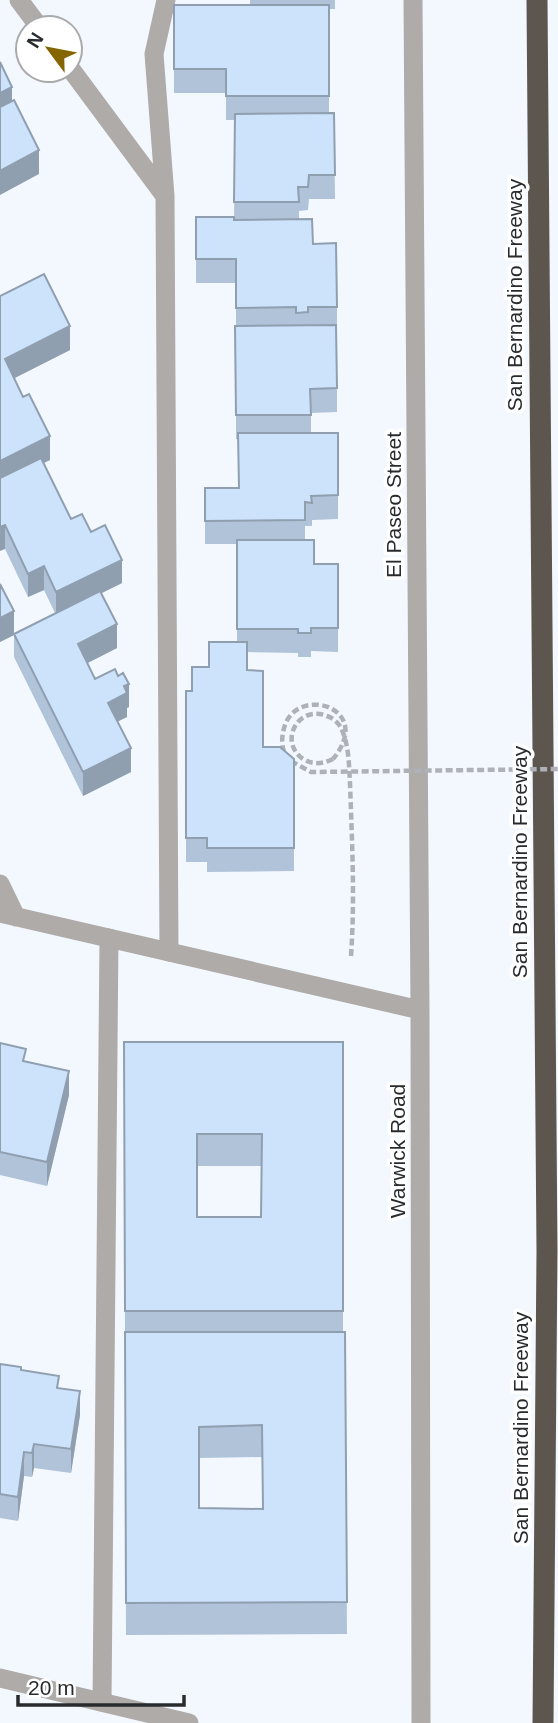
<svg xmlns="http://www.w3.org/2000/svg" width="558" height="1723" viewBox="0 0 558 1723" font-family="Arial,sans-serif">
<rect width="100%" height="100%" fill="#f3f8ff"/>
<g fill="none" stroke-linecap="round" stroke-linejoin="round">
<path stroke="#aeb2b8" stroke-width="4.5" stroke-dasharray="7 3.5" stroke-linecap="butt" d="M 333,759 C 323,764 313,765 303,759 C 278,742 298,704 327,716 C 333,718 340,724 342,730 C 349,746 349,766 350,783 C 352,841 355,898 351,956"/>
<path stroke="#aeaba8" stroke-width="19" d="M 19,0 L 40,28
M 166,0 L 154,54 L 165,196 L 169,952
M 70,68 L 165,196
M 102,1702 L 109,938"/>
<path stroke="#aeaba8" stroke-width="19" d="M 413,0 L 420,1010
M 0,884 L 16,917
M 0,913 L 420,1010 L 421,1723
M 0,1678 L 189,1723"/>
<path stroke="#5c564f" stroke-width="21" d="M 537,0 L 547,1251 L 543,1723"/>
<path stroke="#aeb2b8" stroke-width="4.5" stroke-dasharray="7 3.5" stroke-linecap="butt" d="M 284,752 C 281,743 282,734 285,725 C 299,685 375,708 333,759
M 291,761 L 311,772 L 558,769"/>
</g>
<path fill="#b0c3d9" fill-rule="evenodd" d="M 250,0 L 335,0 L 335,9 L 329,9 L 329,113 L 334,113 L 335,199 L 309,199 L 308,210 L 299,211 L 299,219 L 313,244 L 337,307 L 337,412 L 311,413 L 311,433 L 338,433 L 338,519 L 312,520 L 312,526 L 305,526 L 305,540 L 314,564 L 338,564 L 338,652 L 311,651 L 311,657 L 298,657 L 298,653 L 247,652 L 247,670 L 263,747 L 294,759 L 294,871 L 207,872 L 207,862 L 186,862 L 186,691 L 192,691 L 209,667 L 237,642 L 237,544 L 205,544 L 205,512 L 239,488 L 238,439 L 236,439 L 236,283 L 196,283 L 196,217 L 234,220 L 235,120 L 226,120 L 226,93 L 174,93 L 174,5 L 250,5 Z
M 0,296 L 70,350 L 14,378 L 50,460 L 43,463 L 71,519 L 91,532 L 122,583 L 101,593 L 117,648 L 87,663 L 95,679 L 129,707 L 127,708 L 127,717 L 117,722 L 131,772 L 83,796 L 14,657 L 14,635 L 0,642 L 0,584 L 14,634 L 55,613 L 44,590 L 28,597 L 5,549 Z
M 124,1042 L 343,1042 L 343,1332 L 345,1332 L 347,1634 L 126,1635 ZM 197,1166 L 261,1166 L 261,1217 L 197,1217 ZM 262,1457 L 263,1509 L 199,1508 L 199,1458 Z
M 0,1043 L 69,1095 L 47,1186 L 0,1175 Z
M 0,1364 L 21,1371 L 59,1388 L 80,1415 L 71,1473 L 34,1468 L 32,1477 L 24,1476 L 18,1521 L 0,1518 Z"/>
<path fill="#909fb0" d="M 12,87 L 12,110 L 0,117 L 0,93 Z
M 39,150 L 39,174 L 0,195 L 0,171 Z
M 70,326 L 70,350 L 5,383 L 5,359 Z
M 50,436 L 50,460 L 0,485 L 0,461 Z
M 5,525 L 5,549 L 0,551 L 0,527 Z
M 122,560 L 122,583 L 56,616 L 56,592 Z
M 44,566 L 44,590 L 28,597 L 28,574 Z
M 14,611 L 14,635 L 0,642 L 0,618 Z
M 117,624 L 117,648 L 78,668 L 78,644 Z
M 129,684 L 129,707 L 127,708 L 127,717 L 108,726 L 108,703 L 124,686 Z
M 131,748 L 131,772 L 83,796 L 83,772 Z
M 69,1071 L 69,1095 L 47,1186 L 47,1162 Z
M 80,1391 L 80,1415 L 71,1473 L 71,1449 Z
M 34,1444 L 34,1468 L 32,1477 L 32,1453 Z
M 24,1452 L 24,1476 L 18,1521 L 18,1497 Z"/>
<path fill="#cde3fc" stroke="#909fb0" stroke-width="2" fill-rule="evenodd" d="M 174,5 L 329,5 L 329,96 L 226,96 L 226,69 L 174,69 Z
M 0,62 L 12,87 L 0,93 Z
M 14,100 L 39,150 L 0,171 L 0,107 Z
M 334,113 L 335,175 L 309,175 L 308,187 L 298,187 L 299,202 L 234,202 L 235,114 Z
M 196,217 L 234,217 L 234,220 L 312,219 L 313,244 L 336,243 L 337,307 L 308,307 L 308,312 L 296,313 L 296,307 L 236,308 L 236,259 L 196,259 Z
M 44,274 L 70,326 L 5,359 L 23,397 L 29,394 L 50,436 L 0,461 L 0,296 Z
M 336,325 L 337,388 L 310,389 L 311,415 L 236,415 L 235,326 Z
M 238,433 L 338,433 L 338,495 L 311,496 L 312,503 L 305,502 L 305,520 L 205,521 L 205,488 L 239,488 Z
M 41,458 L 71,519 L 82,514 L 91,532 L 105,525 L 122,560 L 56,592 L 44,566 L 28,574 L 5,525 L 0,527 L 0,478 Z
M 237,540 L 314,540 L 314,564 L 338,564 L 338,628 L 311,628 L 311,633 L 298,633 L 298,629 L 237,629 Z
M 0,584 L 14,611 L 0,618 Z
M 100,591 L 117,624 L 78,644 L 95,679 L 115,669 L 118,676 L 123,673 L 129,684 L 124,686 L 127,693 L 108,703 L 131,748 L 83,772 L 14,634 Z
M 209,642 L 247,642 L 247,670 L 263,671 L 263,747 L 280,747 L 294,759 L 294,848 L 207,848 L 207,838 L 186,838 L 186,691 L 192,691 L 192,667 L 209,667 Z
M 124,1042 L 343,1042 L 343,1311 L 125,1311 ZM 197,1134 L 262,1134 L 261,1217 L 197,1217 Z
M 0,1043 L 26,1049 L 23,1061 L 69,1071 L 47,1162 L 0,1152 Z
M 125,1332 L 345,1332 L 347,1602 L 126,1603 ZM 262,1425 L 263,1509 L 199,1508 L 199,1427 Z
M 0,1364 L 21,1367 L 21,1370 L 59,1376 L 57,1388 L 80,1391 L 71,1449 L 34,1444 L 32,1453 L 24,1452 L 18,1497 L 0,1494 Z"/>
<g text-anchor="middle" stroke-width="7" stroke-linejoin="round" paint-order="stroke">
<g font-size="21" fill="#282b2e" stroke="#fff">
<text transform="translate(515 295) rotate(-90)" y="7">San Bernardino Freeway</text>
<text transform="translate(394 505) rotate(-90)" y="7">El Paseo Street</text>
<text transform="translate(520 862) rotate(-90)" y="7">San Bernardino Freeway</text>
<text transform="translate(398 1151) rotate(-90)" y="7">Warwick Road</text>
<text transform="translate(521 1428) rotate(-90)" y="7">San Bernardino Freeway</text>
</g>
</g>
<g transform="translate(49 49) rotate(302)"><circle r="33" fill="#ffffff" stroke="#a9aaab" stroke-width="2"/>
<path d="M0-5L12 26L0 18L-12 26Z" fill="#856500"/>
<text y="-10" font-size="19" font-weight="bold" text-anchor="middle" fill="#282b2e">N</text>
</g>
<path d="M18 1695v10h166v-10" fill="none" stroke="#282b2e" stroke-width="3.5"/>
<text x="28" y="1695" font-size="21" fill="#282b2e" stroke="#ffffff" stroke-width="5" paint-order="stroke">20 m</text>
</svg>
